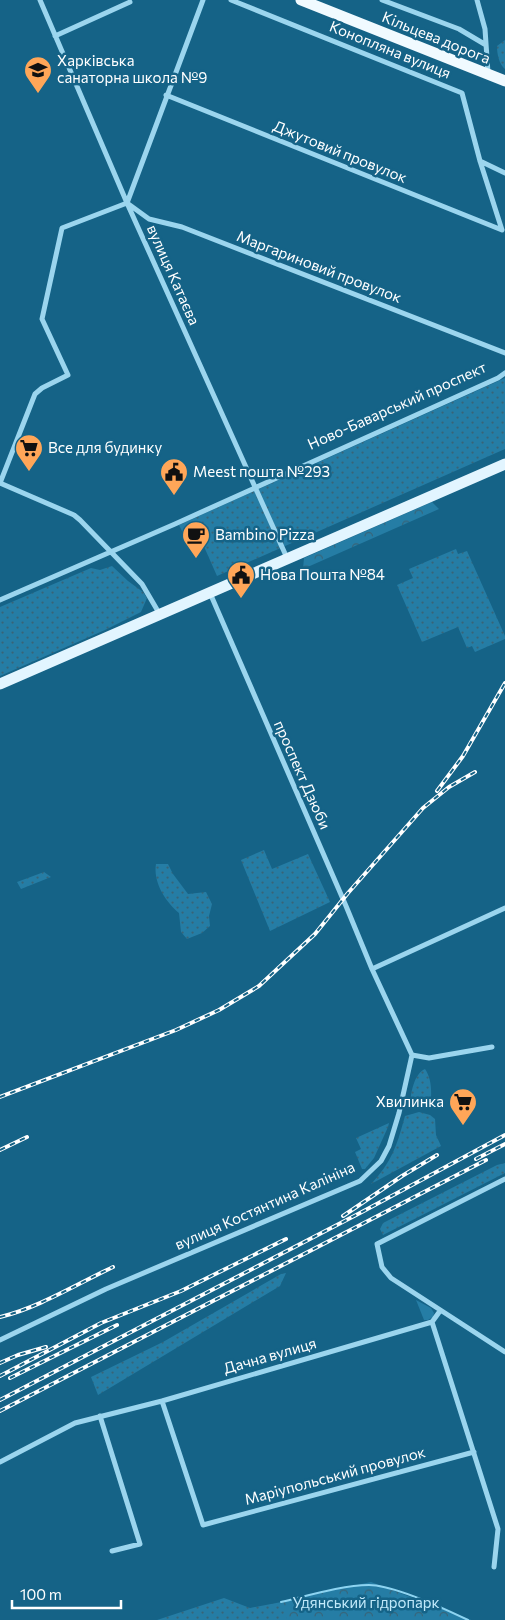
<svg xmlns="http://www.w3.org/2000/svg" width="505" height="1620" viewBox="0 0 505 1620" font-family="Commissioner,sans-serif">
<defs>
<pattern id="grass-dots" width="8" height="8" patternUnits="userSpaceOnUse" patternTransform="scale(1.25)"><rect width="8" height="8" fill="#257da5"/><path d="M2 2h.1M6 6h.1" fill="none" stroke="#386478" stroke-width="1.8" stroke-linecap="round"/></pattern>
<pattern id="forest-crowns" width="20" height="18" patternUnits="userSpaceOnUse" patternTransform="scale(1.25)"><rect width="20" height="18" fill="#257da5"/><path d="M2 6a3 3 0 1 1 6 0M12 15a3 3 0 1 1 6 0" fill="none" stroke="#386478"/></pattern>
</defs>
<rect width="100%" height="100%" fill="#156387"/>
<path fill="url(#grass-dots)" d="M 505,40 L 505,69 C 499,64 497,54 497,46 Z
M 505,378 L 505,449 L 217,576 L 202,542 L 187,541 L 179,525 Z
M 456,549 L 458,554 L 467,551 L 505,636 L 505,639 L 475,652 L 472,646 L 467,648 L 458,627 L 422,642 L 397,585 L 413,578 L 409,569 Z
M 112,566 L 128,581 L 143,592 L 147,598 L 141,612 L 105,630 L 0,676 L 0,607 L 91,568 L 100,570 Z
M 264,850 L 272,869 L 308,854 L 330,902 L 270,931 L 241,860 Z
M 156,864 L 168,864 L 173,874 L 188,894 L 206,892 L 212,904 L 209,916 L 210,926 L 202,933 L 187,939 L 181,932 L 179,913 C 165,901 153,882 156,864 Z
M 44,872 L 51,877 L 21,889 L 17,882 Z
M 425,1069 C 432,1079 432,1094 430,1105 C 421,1108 417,1111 410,1104 C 411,1092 414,1074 425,1069 Z
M 419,1112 L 430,1115 L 435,1119 L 436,1135 L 441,1146 L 371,1184 C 392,1162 397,1145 405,1116 Z
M 389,1123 L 388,1127 L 374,1158 L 365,1169 L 362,1169 L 355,1152 L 361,1149 L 356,1138 Z
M 505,1163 L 505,1173 L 383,1235 L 380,1229 L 383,1223 L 497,1165 Z
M 286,1273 L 280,1286 L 98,1395 L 91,1377 L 163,1342 L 281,1274 Z
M 371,1585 L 471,1620 L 157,1620 L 224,1598 L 250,1608 Z"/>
<path fill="url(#forest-crowns)" d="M 432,502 L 439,509 L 303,569 L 304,558 Z
M 371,1582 L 471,1620 L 287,1620 L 281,1601 Z"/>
<path fill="#257da5" d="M 416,1300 L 431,1308 L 434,1313 L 433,1317 L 428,1320 L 424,1320 Z"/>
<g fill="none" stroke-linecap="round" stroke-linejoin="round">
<path stroke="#8dd4f1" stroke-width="2" d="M 281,1602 C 307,1596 342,1585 369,1585 C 393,1585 445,1609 468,1620"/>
<path stroke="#9bd5ee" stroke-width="5" d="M 40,0 L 127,203 L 287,558
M 231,0 L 462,93 L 480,161 L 502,230
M 382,0 L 459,29 L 486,45
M 477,0 L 485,29 L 488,73
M 55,36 L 130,2
M 166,95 L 502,230
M 480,161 L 505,173
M 127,203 L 149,219 L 182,227 L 505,353
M 0,483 L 35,394 L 42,388 L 68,375 L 42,319 L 62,228 L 127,203 L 203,0
M 0,483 L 74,515 L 80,520 L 142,584 L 159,613
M 210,593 L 346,906 L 372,969
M 0,600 L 175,524 L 498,378 L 505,373
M 412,1055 L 429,1058 L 492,1047
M 505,1179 L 377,1244 L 382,1267 L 391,1278 L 505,1352
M 432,1322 L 498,1529 L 494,1567
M 0,1340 L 106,1289 L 360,1181 L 381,1161 L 389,1146 L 399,1113 L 412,1055 L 372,969 L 505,908
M 162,1401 L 203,1525 L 474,1452
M 100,1416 L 140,1544 L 112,1551
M 0,1462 L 75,1423 L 162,1401 L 432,1322 L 440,1311"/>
<path stroke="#e2f5ff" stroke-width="11" d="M 0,684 L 505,464"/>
<path stroke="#f0faff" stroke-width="11" d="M 301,0 L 505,81"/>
<g stroke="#fff" stroke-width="4">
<path id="rail" d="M 437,791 L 463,756 L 505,683
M 0,1097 L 176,1030 L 219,1010 L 259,986 L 315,934 L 348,893 L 423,808 L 449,787 L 475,772
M 0,1150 L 27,1137
M 476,1159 L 505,1144
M 343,1216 L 402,1176 L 437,1155
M 0,1317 C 38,1308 77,1284 113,1267
M 0,1363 L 18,1355 L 46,1347
M 0,1376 L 101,1323 L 181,1291 L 286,1239
M 10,1378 L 117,1325
M 0,1400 L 360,1213 L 505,1135
M 0,1411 L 486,1160"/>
</g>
<use href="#rail" stroke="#156387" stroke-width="2" stroke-dasharray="5.5" stroke-linecap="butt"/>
</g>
<defs>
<g id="school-pin" transform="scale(1.4375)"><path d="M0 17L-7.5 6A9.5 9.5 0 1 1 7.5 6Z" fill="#ffa658" stroke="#156387"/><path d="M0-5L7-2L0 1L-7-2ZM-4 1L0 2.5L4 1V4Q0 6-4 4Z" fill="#111"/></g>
<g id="supermarket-pin" transform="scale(1.4375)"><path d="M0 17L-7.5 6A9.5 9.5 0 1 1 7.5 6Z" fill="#ffa658" stroke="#156387"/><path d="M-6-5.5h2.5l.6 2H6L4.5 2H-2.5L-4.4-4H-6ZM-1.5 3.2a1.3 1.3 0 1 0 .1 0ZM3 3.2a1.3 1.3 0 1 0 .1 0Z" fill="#111"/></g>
<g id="civic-pin" transform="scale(1.4375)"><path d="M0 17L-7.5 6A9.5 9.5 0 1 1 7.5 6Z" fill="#ffa658" stroke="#156387"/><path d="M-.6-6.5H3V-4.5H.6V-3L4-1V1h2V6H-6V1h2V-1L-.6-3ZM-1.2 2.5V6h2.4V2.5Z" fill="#111"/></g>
<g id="cafe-pin" transform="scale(1.4375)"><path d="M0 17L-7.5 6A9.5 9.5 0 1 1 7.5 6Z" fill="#ffa658" stroke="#156387"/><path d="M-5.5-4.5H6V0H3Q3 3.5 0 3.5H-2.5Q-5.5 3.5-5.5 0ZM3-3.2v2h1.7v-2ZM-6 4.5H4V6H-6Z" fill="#111"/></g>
</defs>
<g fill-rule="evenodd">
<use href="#school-pin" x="38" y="70"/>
<use href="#supermarket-pin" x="29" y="448"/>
<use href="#civic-pin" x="174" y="472"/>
<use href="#cafe-pin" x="196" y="535"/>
<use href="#civic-pin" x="241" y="575"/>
<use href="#supermarket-pin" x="463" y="1102"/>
</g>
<g text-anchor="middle" stroke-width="5" stroke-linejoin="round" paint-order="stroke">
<g font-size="15" fill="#fff" stroke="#156387">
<text transform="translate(436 38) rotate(22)" y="5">Кільцева дорога</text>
<text transform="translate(390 50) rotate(22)" y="5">Конопляна вулиця</text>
<text transform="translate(340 152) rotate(22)" y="5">Джутовий провулок</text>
<text transform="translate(319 267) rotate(21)" y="5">Маргариновий провулок</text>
<text transform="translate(173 275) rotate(66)" y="5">вулиця Катаєва</text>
<text transform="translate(397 406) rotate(-24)" y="5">Ново-Баварський проспект</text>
<text transform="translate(302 775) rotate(66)" y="5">проспект Дзюби</text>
<text transform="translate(265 1206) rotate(-24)" y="5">вулиця Костянтина Калініна</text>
<text transform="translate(270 1356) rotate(-16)" y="5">Дачна вулиця</text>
<text transform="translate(335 1476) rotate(-15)" y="5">Маріупольський провулок</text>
</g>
<g font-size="15" fill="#fff" stroke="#156387" text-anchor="start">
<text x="57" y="66">Харківська<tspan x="57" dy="17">санаторна школа №9</tspan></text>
<text x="48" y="453">Все для будинку</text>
<text x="193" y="477">Meest пошта №293</text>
<text x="215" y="540">Bambino Pizza</text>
<text x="260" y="580">Нова Пошта №84</text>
<text x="444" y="1107" text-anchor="end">Хвилинка</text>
</g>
<g font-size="15" fill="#c1e9fa" stroke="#156387">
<text x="366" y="1608">Удянський гідропарк</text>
</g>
</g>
<path d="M12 1600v8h109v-8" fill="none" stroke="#ffffff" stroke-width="2.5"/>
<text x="20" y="1600" font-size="15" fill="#ffffff" stroke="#156387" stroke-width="4" paint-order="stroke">100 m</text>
</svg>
